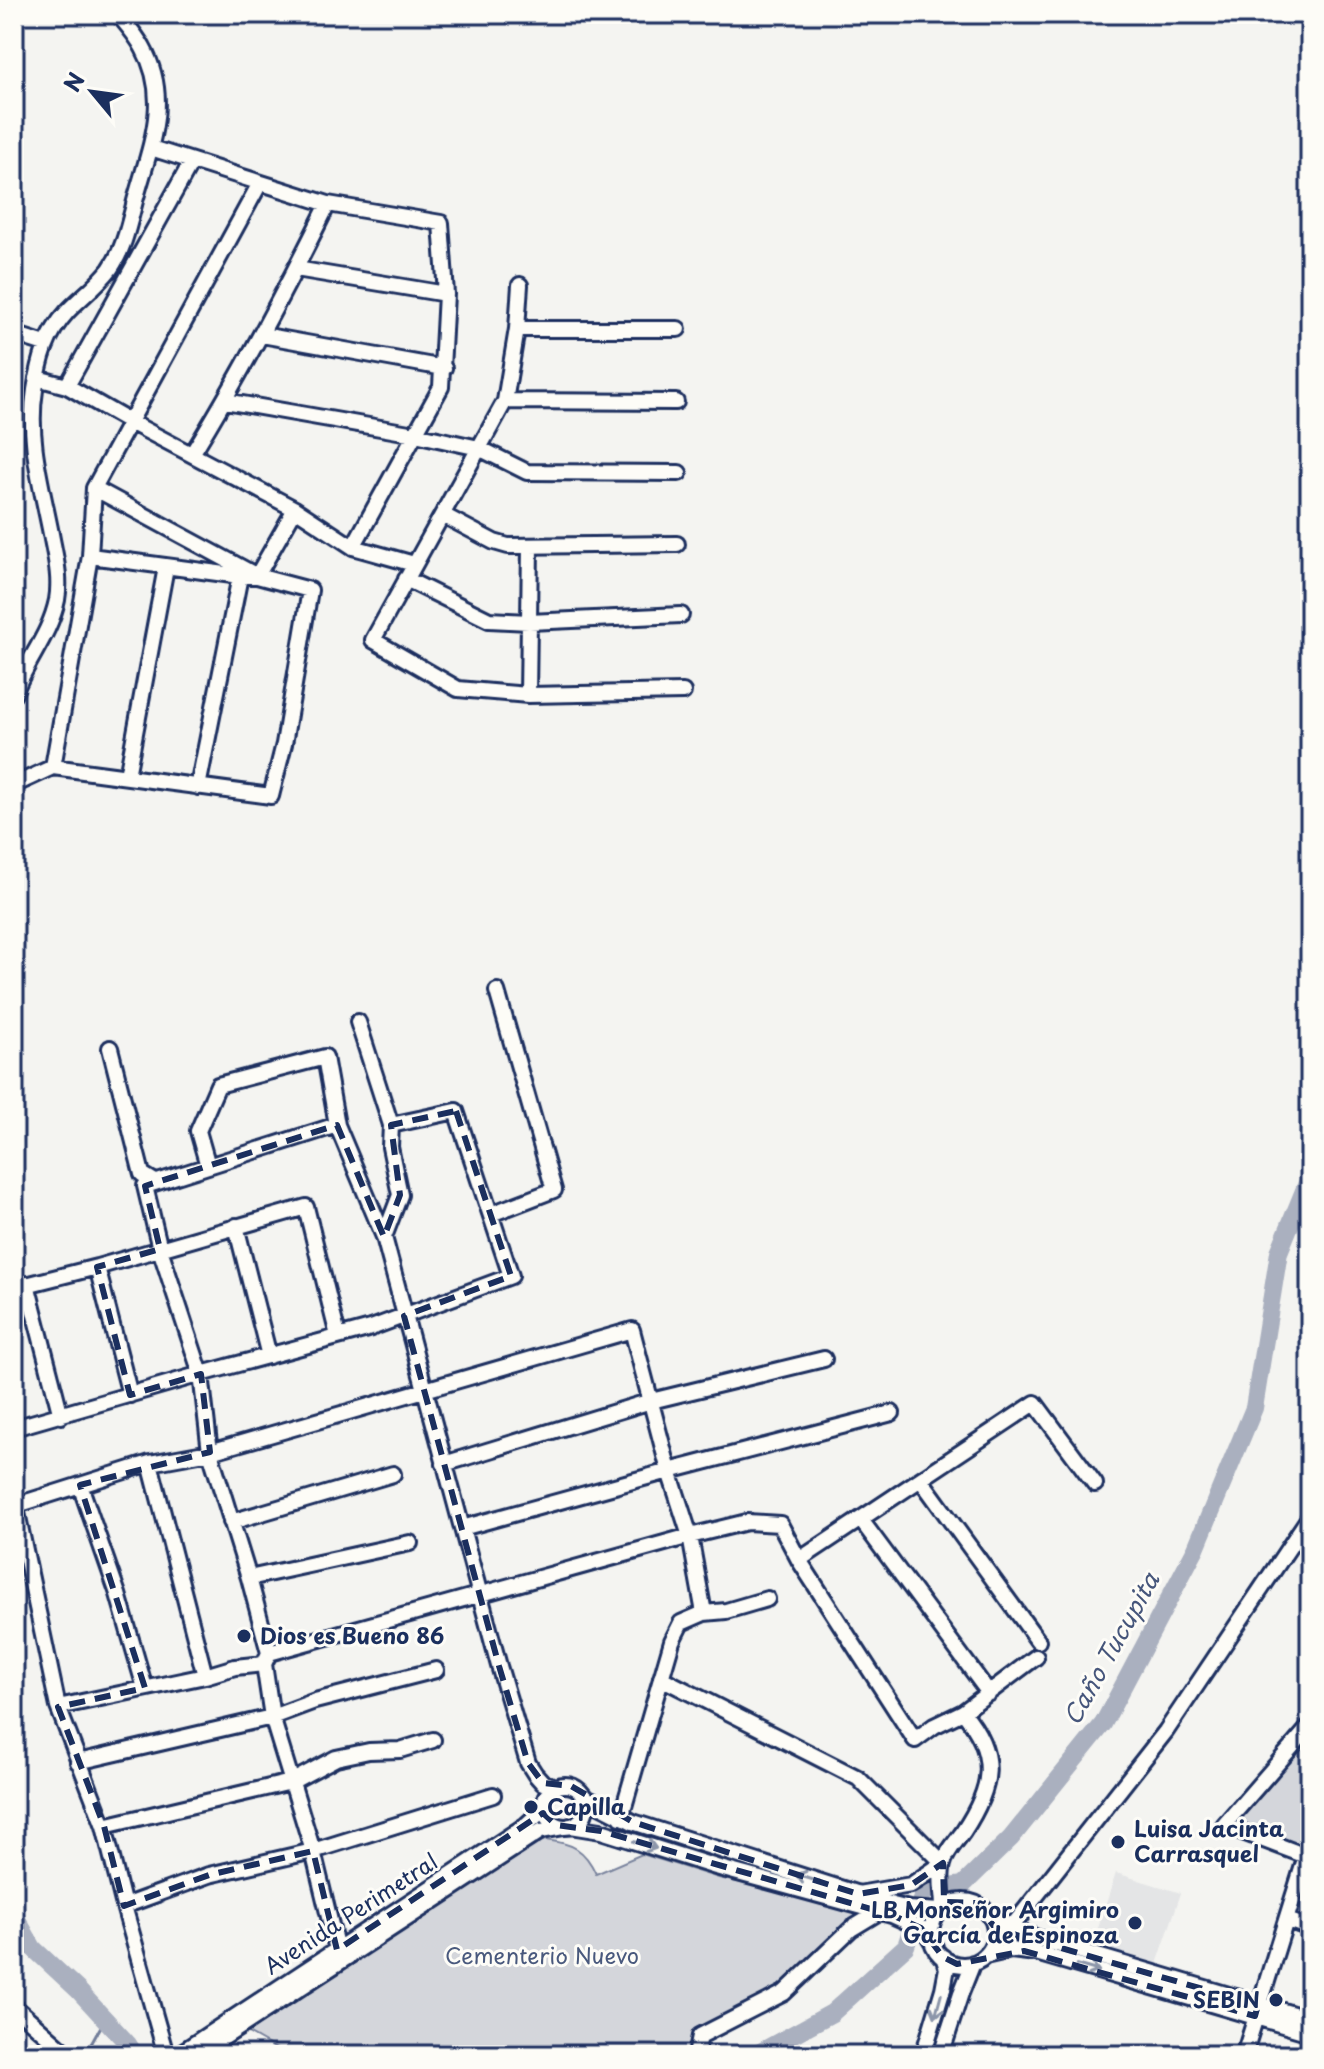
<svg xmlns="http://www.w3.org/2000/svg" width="1324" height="2069" viewBox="0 0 1324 2069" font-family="'Playpen Sans',sans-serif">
<rect width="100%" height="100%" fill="#f4f4f1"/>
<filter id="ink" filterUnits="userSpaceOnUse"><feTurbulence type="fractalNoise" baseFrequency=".0125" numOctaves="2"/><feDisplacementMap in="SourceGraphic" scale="16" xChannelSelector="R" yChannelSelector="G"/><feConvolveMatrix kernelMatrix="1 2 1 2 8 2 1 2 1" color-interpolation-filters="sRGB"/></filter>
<g filter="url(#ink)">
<path fill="#e4e5e6" d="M 1116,1873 L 1181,1893 L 1154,1973 L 1090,1953 Z"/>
<path fill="#d4d6db" stroke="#78829c" stroke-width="2" d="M 1310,1735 L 1310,1813 L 1300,1847 L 1234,1823 Z
M 545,1840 C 572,1843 585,1849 596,1874 L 642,1854 L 719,1878 L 879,1912 L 784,1993 L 700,2036 L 696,2055 L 287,2055 L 248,2033 L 322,1981 L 538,1842 Z"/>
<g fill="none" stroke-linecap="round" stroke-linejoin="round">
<path stroke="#717c98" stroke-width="3" d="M 85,2055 L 105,2019"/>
<path stroke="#aab0bf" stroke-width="18" d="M 14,1914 L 33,1948 L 78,1990 L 128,2044 L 135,2055
M 755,2055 L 832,2013 L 906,1946 L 924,1891 L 963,1885 L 1011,1838 L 1103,1724 L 1196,1548 L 1254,1408 L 1279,1252 L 1310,1176"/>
<g stroke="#1b2f5e" stroke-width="20">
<path id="minor" d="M 151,148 L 328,204 L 441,223 L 446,294 L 441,387 L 353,547
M 296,269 L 446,294
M 520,285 L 517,329 L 505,401 L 373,640 L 458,689 L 528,695 L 683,692
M 517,329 L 678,329
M 14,334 L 45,344
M 262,335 L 444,368
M 37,378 L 67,386 L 130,422 L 295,509 L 353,547 L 414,564
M 67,386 L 192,161
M 225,401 L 415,434 L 479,448 L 527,472 L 679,473
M 505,401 L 676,402
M 192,454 C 242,373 286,289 328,204
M 94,488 L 257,576 L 295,509
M 443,515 L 494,542 L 508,546 L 677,544
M 406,579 L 489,620 L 529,622 L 681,615
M 14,694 C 26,661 50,635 57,600 C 61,577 55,556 51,534 C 42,487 27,438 35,390 C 40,360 46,335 67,312 C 81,297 97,286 110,269 C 124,249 129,224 135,201 C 149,149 172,100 143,48 C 137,36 127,25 118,14
M 528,695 L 530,546
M 53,767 L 90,556 L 94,488 L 260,183
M 127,776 L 166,567
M 14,785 L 53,767 L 271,796 L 284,744 L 310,590 L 257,576 L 240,576 L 90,556
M 198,787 L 240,576
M 110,1048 L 142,1174 L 155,1182
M 208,1166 L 198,1131 L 218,1085 L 325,1057 L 337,1125
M 491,1214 L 554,1190 L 497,991
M 236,1226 L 269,1356
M 384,1237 L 499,1666 L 522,1743 L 528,1763 L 535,1774 L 543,1783 L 557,1787
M 97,1267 L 130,1395
M 27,1284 L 61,1416
M 14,1288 L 97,1267 L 306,1207 L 338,1336
M 14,1428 L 201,1374 L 371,1328 L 511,1276 L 456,1111 L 391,1125
M 150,1463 L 205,1676
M 444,1464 L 651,1401 L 824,1359
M 921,1480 L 1038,1641
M 80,1485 L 118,1594 L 145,1688
M 14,1498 L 58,1707 L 104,1826 L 124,1906 L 166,2055
M 17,1505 L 150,1463 L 210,1452 L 632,1330 L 669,1471 L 690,1536 L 704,1613
M 861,1520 L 989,1693
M 231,1522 L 393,1474
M 462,1528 L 669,1471 L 892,1413
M 799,1560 L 1035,1403 L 1095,1484
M 249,1578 L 410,1543
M 269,1653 L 690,1536 L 747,1522 L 780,1524 L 799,1560 L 915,1740 L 934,1726 L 963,1712 L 1036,1657
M 661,1678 L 858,1778 L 943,1863 L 911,1885 L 858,1894
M 58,1707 L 205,1676 L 235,1667 L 264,1664
M 78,1762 L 272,1717 L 315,1701 L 436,1670
M544 1806a21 21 0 1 1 42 0a21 21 0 1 1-42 0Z
M 584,1797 L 633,1822 L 893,1905 L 909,1909 L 940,1911
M 621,1817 L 672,1641 L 681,1623 L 704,1613 L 726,1611 L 767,1599
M 104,1826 L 291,1782 L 336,1758 L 369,1751 L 400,1750 L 433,1740
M 570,1826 L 601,1831 L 716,1867 L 892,1915 L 921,1928 L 928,1935 L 935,1947
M 1306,1856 L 1224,1825 L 1310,1726
M931 1933a32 32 0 1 1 64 0a32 32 0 1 1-64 0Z
M 124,1906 L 209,1875 L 313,1851 L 493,1795
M 943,1908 C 943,1894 939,1878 943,1864 C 946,1852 956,1842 963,1832 C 993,1787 999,1755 963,1712
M 1287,1920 L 1310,1928
M 994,1924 L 1014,1924 L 1166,1731 L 1310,1516
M 1004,1930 L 1022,1932 L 1040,1939 L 1310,2019
M 337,1950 L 313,1851 L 272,1717 L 264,1664 L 269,1653 L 249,1578 L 210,1452 L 201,1374 L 160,1249 L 145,1186 L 337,1125 L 384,1237 L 400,1195 L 390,1147 L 391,1125 L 358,1022
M 985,1956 L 1011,1950 L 1036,1953 L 1310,2033
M 14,2006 L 69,2055
M 177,2055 L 526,1825 L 536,1816 L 543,1804
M 197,2055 L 541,1831 L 563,1827
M 696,2055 L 700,2036 L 784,1993 L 851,1929 L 879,1912
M 923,2055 L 943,1989 L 947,1968 L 943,1957
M 941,2055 L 961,1993 L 973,1963
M 1244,2055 L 1310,1843"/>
</g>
<use href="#minor" stroke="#fdfcf7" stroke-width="14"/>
</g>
<defs><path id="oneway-shaft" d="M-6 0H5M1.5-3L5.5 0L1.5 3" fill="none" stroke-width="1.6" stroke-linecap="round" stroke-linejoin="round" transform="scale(2)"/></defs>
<g stroke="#8c96aa">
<use href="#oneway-shaft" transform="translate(645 1845) rotate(17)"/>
<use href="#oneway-shaft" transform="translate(807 1878) rotate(-163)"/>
<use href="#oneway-shaft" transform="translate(1088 1968) rotate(16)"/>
<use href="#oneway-shaft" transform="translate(938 2006) rotate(105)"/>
</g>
</g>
<path fill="none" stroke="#1b2f5e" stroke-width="6" stroke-dasharray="16 10" stroke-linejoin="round" d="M 456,1111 L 511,1276 L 404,1316 L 499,1666 L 528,1763 L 543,1783 L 571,1786 L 633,1822 L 858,1894 L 911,1885 L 943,1863 L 944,1902 L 976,1903 L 996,1929 L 1258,2005 L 1255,2016 L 1024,1951 L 957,1964 L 943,1957 L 921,1928 L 892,1915 L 601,1831 L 556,1825 L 543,1813 L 337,1950 L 313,1851 L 209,1875 L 124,1906 L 104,1826 L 58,1707 L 145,1688 L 80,1485 L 210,1452 L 201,1374 L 130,1395 L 97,1267 L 160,1249 L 145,1186 L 337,1125 L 384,1237 L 400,1195 L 391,1125 Z"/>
<g fill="#1b2f5e" stroke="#fdfcf7" stroke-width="3">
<circle cx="244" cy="1636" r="8"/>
<circle cx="531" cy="1807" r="8"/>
<circle cx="1118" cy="1842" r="8"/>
<circle cx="1135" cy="1923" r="8"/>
<circle cx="1276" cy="2000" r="8"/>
</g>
<g text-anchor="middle" stroke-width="6" stroke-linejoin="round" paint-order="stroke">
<g font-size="22" font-weight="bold" fill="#1b2f5e" stroke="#fdfcf7" text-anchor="start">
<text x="260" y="1644">Dios es Bueno 86</text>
<text x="547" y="1815">Capilla</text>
<text x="1134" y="1837">Luisa Jacinta<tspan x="1134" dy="25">Carrasquel</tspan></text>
<text x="1119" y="1918" text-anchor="end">LB Monseñor Argimiro<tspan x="1119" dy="25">García de Espinoza</tspan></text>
<text x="1260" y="2008" text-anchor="end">SEBIN</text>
</g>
<g font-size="22" fill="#1b2f5e" stroke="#fdfcf7">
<text transform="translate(351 1914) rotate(-33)" y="8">Avenida Perimetral</text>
</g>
<g font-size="22" fill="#49597d" stroke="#fdfcf7">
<text x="542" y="1964">Cementerio Nuevo</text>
</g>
<g font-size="24" font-style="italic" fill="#46567b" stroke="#fdfcf7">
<text transform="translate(1112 1649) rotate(-61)" y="8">Caño Tucupita</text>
</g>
</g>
<rect width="1324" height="2069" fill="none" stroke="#fdfcf7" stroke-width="48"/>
<rect x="24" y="24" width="1276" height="2021" fill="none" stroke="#1b2f5e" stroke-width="3" filter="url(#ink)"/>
<g transform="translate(92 92) rotate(299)" stroke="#fdfcf7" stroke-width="6" paint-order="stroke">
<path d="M0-6L14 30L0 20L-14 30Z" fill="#1b2f5e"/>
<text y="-12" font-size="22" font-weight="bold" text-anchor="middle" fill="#1b2f5e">N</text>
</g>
</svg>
